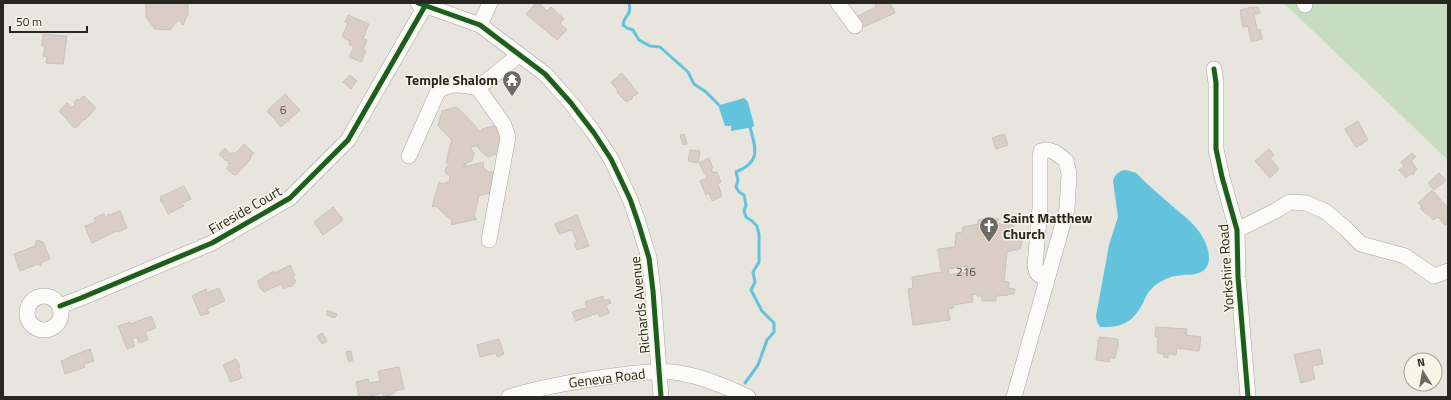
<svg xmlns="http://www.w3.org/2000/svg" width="1451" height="400" viewBox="0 0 1451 400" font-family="'Titillium Web',sans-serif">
<rect width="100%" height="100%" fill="#e7e5dd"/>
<path fill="#c7ddc0" d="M 1284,3 L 1448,3 L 1448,160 L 1288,7 Z"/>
<path fill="#63c3dc" d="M 744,98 L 748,102 L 754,125 L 753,127 L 731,131 L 731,126 L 725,126 L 719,108 L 720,105 Z
M 1125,170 L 1130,171 L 1136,173 C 1149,186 1163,198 1177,210 C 1184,216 1192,222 1197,229 C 1205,238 1216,261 1203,271 C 1196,276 1185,274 1176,276 C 1168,277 1161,281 1154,286 C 1150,290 1146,295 1144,301 C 1134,321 1124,328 1100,327 L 1097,322 L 1096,316 L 1109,245 L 1118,217 L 1113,181 C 1115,174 1118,172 1125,170 Z"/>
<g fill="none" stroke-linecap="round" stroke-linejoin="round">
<path stroke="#63c3dc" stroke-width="3" d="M 629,3 C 632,17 624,14 623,25 L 627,28 L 633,30 L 639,40 L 650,46 L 660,47 L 688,72 L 694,84 L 706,92 L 722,108
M 745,383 L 758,365 L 767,340 L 774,332 L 774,323 L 762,311 L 751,290 L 755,282 L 753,272 L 759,262 L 759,234 L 757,226 L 752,221 L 746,217 L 744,211 L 746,205 L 744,195 L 739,192 L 736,187 L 738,180 L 736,172 C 761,162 756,149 750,127 L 748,126"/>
</g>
<path fill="#dacdc5" stroke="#c7c3bf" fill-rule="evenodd" d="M 146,3 L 188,3 L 188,14 L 183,25 L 180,20 L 176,22 L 170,30 L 155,29 L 146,17 Z
M 536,3 L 539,3 L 547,11 L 551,7 L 564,19 L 560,23 L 567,30 L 557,40 L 526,14 Z
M 878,3 L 890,3 L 895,13 L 863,27 L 858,16 L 876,7 L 875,4 Z
M 1252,7 L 1252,8 L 1258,7 L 1260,13 L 1254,14 L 1257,30 L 1260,29 L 1262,39 L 1251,42 L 1248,26 L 1243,27 L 1240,10 Z
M 348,15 L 369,24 L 363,39 L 367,40 L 363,49 L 366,51 L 361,62 L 349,57 L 354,47 L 349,44 L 350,41 L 342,37 L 348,23 L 345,22 Z
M 43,34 L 67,36 L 63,64 L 46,63 L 47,57 L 43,56 L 45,46 L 42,46 Z
M 622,73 L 638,93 L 632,97 L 633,98 L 631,100 L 631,99 L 626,102 L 617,92 L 618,91 L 611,82 Z
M 350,75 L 357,81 L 351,89 L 343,82 Z
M 285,94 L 300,110 L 281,127 L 267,111 Z
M 84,96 L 96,108 L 87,118 L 85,120 L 84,119 L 77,127 L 74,128 L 59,111 L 67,103 L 71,108 L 75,104 L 74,102 L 77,99 L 79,100 Z
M 457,107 L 480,131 L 482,132 L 482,129 L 494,126 L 504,135 L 499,153 L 487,157 L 478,148 L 478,146 L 471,147 L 471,149 L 474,153 L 472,161 L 464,164 L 463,168 L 464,169 L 465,164 L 467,166 L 484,162 L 483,167 L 488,172 L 496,172 L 492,192 L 479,196 L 474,216 L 477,219 L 451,225 L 452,221 L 436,206 L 432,207 L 439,182 L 442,184 L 449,182 L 450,177 L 445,172 L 446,167 L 449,165 L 446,162 L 452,140 L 438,126 L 442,111 Z
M 1358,121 L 1368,140 L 1356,147 L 1345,129 Z
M 684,134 L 687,144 L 683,145 L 680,135 Z
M 1004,134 L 1008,145 L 996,149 L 992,138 Z
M 244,144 L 254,153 L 250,158 L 251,159 L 236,175 L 234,175 L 227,169 L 227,167 L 231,163 L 229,164 L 227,160 L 226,161 L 219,154 L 225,148 L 230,154 L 233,152 L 235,154 Z
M 1269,149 L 1274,155 L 1270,158 L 1279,169 L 1270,178 L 1255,161 Z
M 690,150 L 700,151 L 698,163 L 688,161 Z
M 1412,153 L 1416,157 L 1411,161 L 1417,169 L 1414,171 L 1415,173 L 1412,175 L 1411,174 L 1406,178 L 1399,170 L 1404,166 L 1401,162 Z
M 709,158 L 713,168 L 711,169 L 713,173 L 717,172 L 721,182 L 718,184 L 722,196 L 712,201 L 709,193 L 706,195 L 700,181 L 707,178 L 699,163 Z
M 1439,173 L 1446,180 L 1434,190 L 1428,183 Z
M 184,186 L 191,199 L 182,203 L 184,206 L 168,214 L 162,201 L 161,202 L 160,197 Z
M 1432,190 L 1448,208 L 1448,223 L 1445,225 L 1438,217 L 1433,220 L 1427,213 L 1426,214 L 1421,209 L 1422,207 L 1418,203 Z
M 333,207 L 343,220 L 323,235 L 314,222 Z
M 120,211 L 127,228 L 117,232 L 116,231 L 92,243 L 85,226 L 96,222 L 94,218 L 104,214 L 105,218 L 108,216 L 107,215 L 110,214 L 110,215 Z
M 577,215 L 589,246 L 577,250 L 574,243 L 577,242 L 572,230 L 559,234 L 555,224 Z
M 988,217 L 999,219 L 997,223 L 1006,225 L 1006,222 L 1013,223 L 1012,225 L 1014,226 L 1013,231 L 1020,232 L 1022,241 L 1020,249 L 1007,252 L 1004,281 L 1009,282 L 1008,288 L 1015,289 L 1014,294 L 1008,294 L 1008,295 L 996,296 L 996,301 L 982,301 L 982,296 L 977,296 L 977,294 L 972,295 L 973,302 L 953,305 L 954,308 L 948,309 L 950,320 L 913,325 L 908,289 L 913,288 L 912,277 L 942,272 L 942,269 L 941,270 L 938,249 L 955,247 L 956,233 L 963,232 L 962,227 L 978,224 L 978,220 ZM 967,266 L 967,272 L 949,275 L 948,269 Z
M 38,240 L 43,242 L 50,259 L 42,262 L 41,266 L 38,264 L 20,271 L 14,254 L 35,246 L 36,241 Z
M 290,265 L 295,275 L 293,276 L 296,282 L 290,287 L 289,286 L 284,289 L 281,284 L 264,292 L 260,288 L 258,281 L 274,271 L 275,273 Z
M 219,288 L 225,301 L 207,309 L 209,313 L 201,316 L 192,296 L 206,289 L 207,293 Z
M 603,296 L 604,301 L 609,299 L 611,303 L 606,305 L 609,313 L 600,317 L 598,313 L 576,321 L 572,312 L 583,308 L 583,309 L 587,308 L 585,302 Z
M 327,311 L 329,311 L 337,314 L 335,318 L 327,315 Z
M 151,316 L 156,328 L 145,332 L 148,340 L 139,343 L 137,337 L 132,339 L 135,346 L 127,349 L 118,326 L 130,322 L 130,324 Z
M 1156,327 L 1187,329 L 1186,335 L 1201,337 L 1199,351 L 1177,348 L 1176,355 L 1168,354 L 1168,358 L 1164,357 L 1164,354 L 1157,353 L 1158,337 L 1155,337 Z
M 322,333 L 327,341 L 322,344 L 317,336 Z
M 1099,337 L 1118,339 L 1118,348 L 1117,347 L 1115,358 L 1110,358 L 1109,362 L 1096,360 Z
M 499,339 L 504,354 L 497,357 L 496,353 L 480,357 L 477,345 Z
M 90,349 L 94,361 L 84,364 L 85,367 L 65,374 L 61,361 L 69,358 L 69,357 Z
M 1320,349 L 1323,364 L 1312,366 L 1315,379 L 1301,383 L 1294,355 Z
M 351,351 L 353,360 L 349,362 L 346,352 Z
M 236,359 L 240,367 L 238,367 L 242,378 L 231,382 L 223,365 Z
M 399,367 L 404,389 L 395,391 L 395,393 L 385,397 L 384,397 L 383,393 L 366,397 L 359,397 L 356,382 L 368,379 L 369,383 L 380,381 L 378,371 Z"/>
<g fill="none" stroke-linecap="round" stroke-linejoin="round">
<g stroke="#a7a59f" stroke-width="16">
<path id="minor" d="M 418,3 L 480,25 L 545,74 L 571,103 L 594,133 L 611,159 L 630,199 L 638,222 L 649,258 L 653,291 L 661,397
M 838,3 L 855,26
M 1304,3 L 1305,5
M 480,25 L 490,3
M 1214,69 L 1216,83 L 1216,149 L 1222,177 L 1237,230 L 1238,277 L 1248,397
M 409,156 L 438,91 C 451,82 463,85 478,88
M 1237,230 L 1275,211 L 1290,202 L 1306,203 L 1325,211 L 1345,228 L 1361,244 L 1405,256 L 1434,276 L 1448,271
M 489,240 L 508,137 L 504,125 L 478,88 L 519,55
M27 313a17 17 0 1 1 34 0a17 17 0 1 1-34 0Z
M 60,306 L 81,298 L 212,243 L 290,198 L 348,140 L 425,6
M 509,397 C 548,385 587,379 628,374 C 643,373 658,370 673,372 C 699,375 725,386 748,397
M 1014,397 L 1067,209 L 1069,174 L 1066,161 C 1059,155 1051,147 1041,151 L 1040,159 L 1040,208 L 1035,266 L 1037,273 L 1046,279"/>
</g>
<use href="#minor" stroke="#fbfbfa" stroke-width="15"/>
<g stroke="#f8f5e6" stroke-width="8">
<path id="cycleway" d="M 418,3 L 480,25 L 545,74 L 571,103 L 594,133 L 611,159 L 630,199 L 638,222 L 649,258 L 653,291 L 661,397
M 1214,69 L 1216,83 L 1216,149 L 1222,177 L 1237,230 L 1238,277 L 1248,397
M 60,306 L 81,298 L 212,243 L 290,198 L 348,140 L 425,6"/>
</g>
<use href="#cycleway" stroke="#1b5e20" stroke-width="5"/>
</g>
<defs>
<g id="temple-pin" transform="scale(1)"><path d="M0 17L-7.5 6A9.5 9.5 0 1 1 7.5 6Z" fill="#6b6963" stroke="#f8f5e6"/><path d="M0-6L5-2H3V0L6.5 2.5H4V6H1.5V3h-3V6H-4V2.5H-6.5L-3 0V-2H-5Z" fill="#fff"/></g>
<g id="church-pin" transform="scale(1)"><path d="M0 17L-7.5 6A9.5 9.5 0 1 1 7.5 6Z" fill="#6b6963" stroke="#f8f5e6"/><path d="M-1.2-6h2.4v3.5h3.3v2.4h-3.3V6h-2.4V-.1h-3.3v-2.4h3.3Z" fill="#fff"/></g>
</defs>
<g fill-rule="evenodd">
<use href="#temple-pin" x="512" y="80"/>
<use href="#church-pin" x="989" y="226"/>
</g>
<g text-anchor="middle" stroke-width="3" stroke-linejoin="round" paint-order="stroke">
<g font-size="12" fill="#56524c">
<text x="283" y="114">6</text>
<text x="966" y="276">216</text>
</g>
<g font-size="14" font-weight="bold" fill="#282621" stroke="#f8f5e6" text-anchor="end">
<text x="498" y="85">Temple Shalom</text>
<text x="1003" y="223" text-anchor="start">Saint Matthew<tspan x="1003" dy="16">Church</tspan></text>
</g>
<g font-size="14" fill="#282621" stroke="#f8f5e6">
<text transform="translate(245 210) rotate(-30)" y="5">Fireside Court</text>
<text transform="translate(1226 268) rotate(-94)" y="5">Yorkshire Road</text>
<text transform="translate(640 305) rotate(-96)" y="5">Richards Avenue</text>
<text transform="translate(607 378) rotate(-7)" y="5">Geneva Road</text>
</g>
</g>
<rect width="1451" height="400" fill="none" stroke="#282621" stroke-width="8"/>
<g transform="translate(1423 372) rotate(349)"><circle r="19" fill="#f8f5e6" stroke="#a5a297"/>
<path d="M0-3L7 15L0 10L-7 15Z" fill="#6b6963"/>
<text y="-6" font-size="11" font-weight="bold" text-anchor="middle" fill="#282621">N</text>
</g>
<path d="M10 26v6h77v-6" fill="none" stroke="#282621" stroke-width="2"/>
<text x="16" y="26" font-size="12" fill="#282621" stroke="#f8f5e6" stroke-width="3" paint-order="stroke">50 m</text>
</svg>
